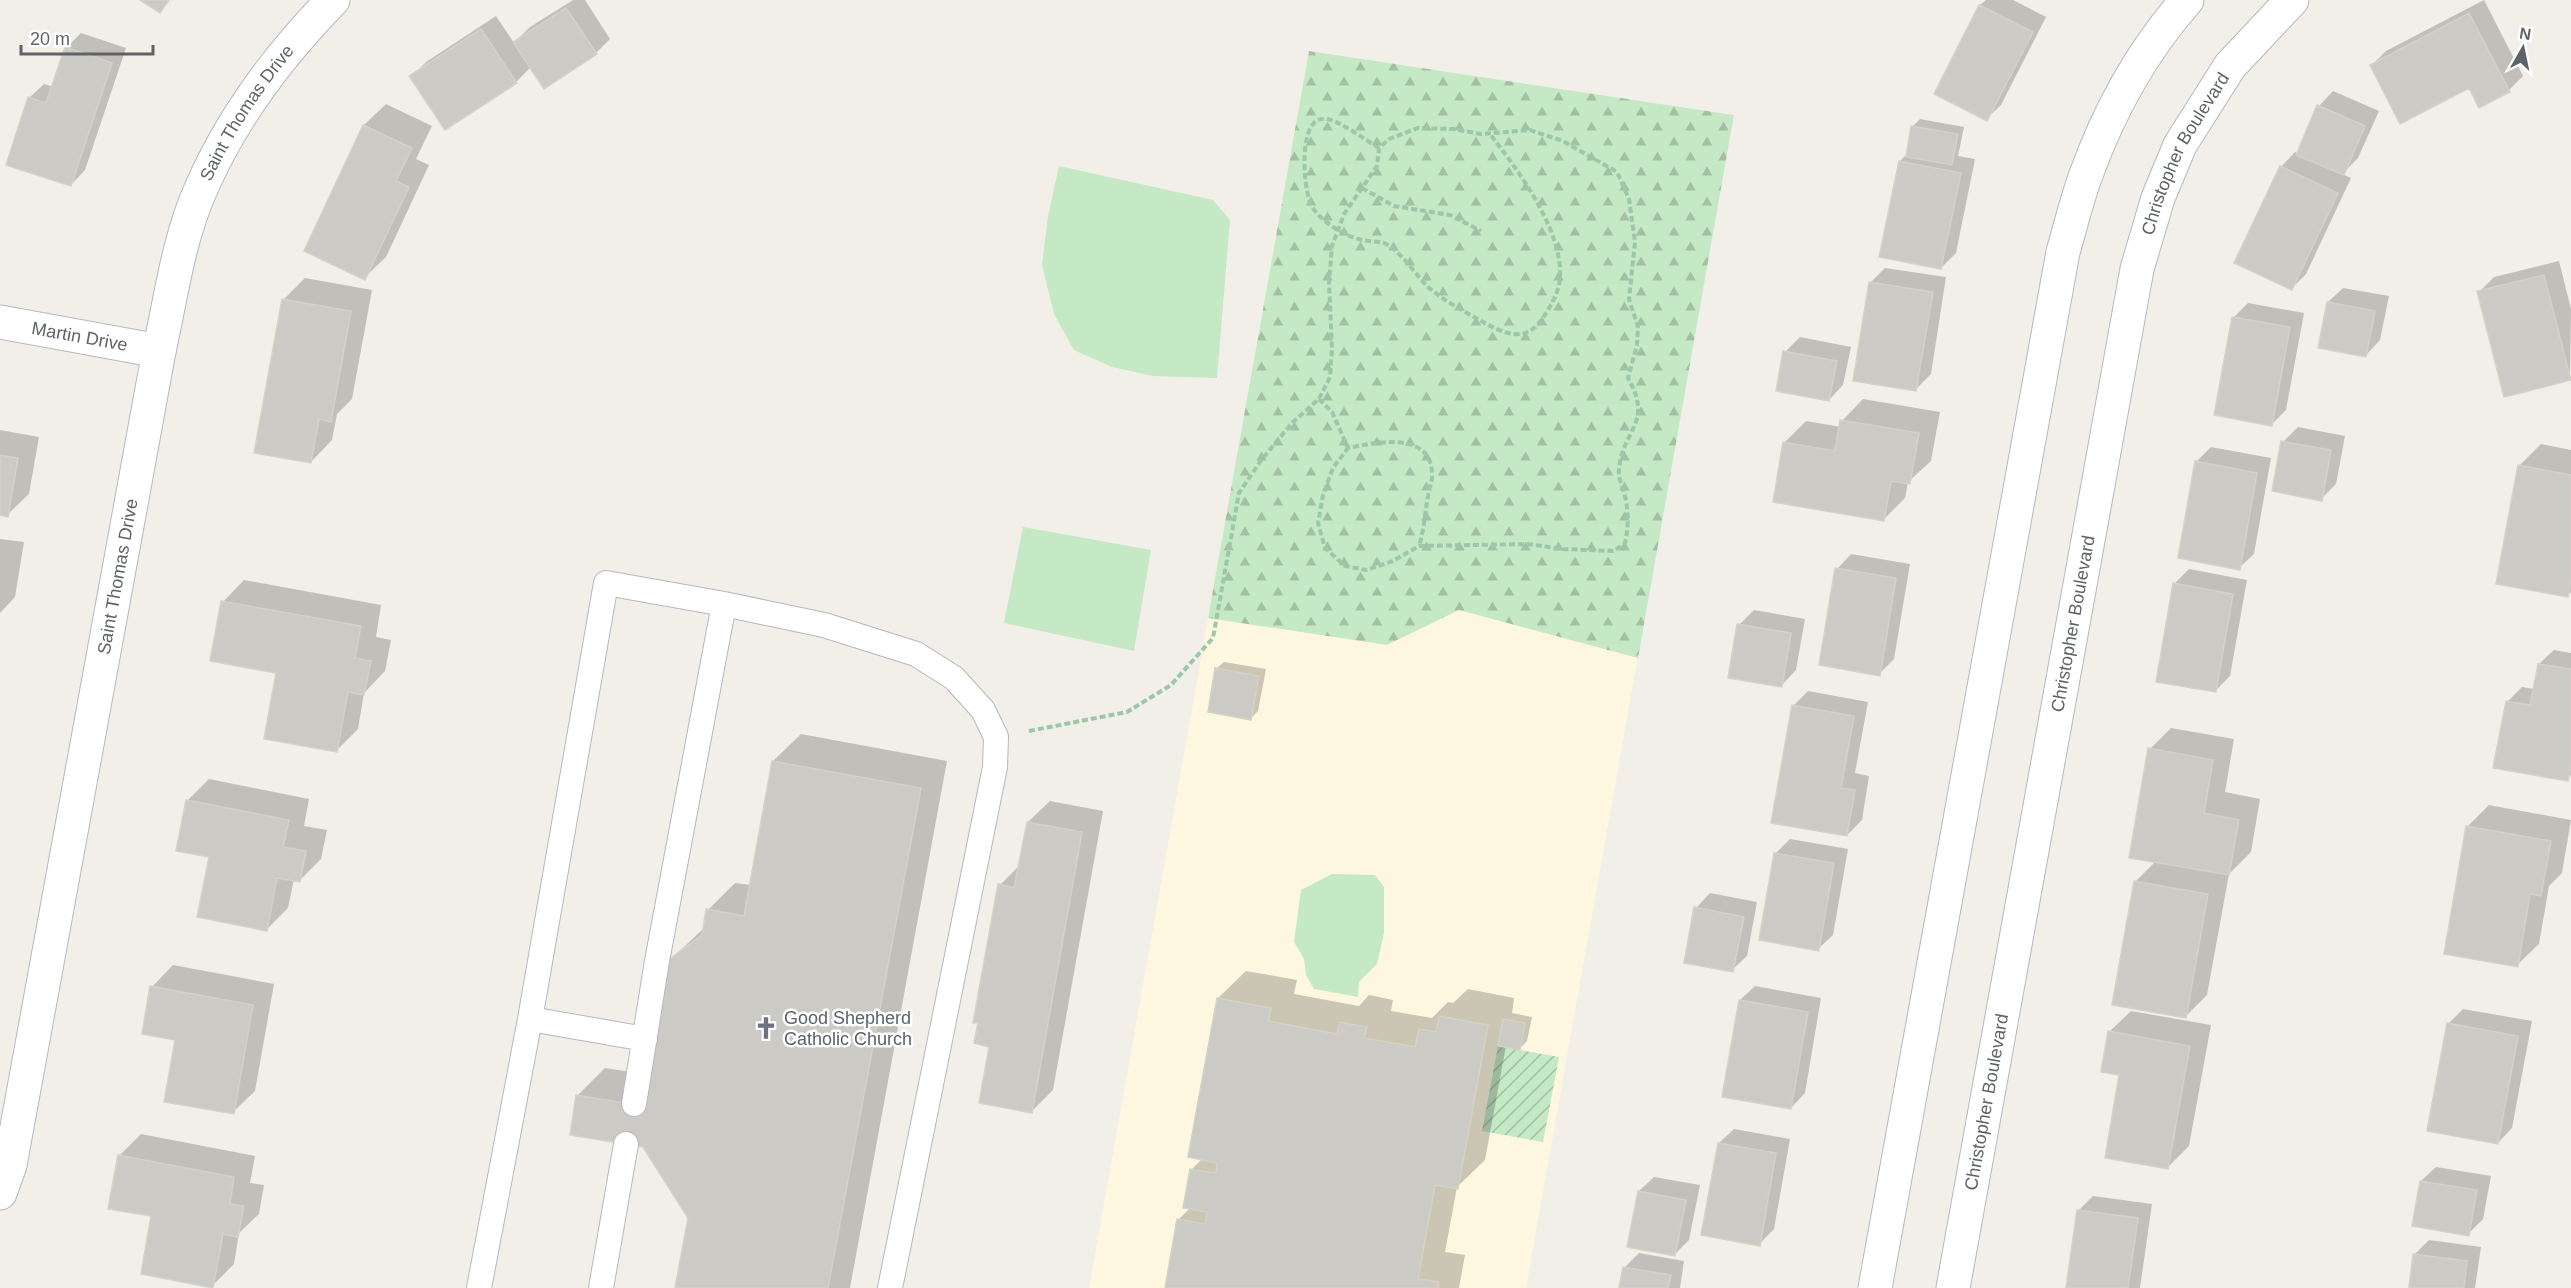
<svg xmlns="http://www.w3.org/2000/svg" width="2571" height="1288" viewBox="0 0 2571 1288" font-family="Arial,sans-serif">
<defs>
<pattern id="forest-firs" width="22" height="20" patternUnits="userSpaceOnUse" patternTransform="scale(1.5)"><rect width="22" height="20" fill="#c5e8c5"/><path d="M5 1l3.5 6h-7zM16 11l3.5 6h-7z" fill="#a3c0a4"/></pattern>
<pattern id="garden-furrows" width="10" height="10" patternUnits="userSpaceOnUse" patternTransform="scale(1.5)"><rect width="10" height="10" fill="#c5e8c5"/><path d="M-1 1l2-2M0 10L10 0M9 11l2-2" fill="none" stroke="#a3c0a4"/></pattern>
</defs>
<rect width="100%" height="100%" fill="#f1efe8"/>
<path fill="#fef7e0" d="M 1309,51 L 1734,115 L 1526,1288 L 1089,1288 Z"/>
<path fill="url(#forest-firs)" d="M 1309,51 L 1734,115 L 1638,658 L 1459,610 L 1387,645 L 1208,618 Z"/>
<path fill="#c5e8c5" d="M 1059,166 L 1213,200 L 1230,220 L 1217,378 L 1153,376 L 1112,367 L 1074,350 L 1054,314 L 1042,265 L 1048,216 Z
M 1023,527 L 1151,550 L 1134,651 L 1004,623 Z
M 1332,874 L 1375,875 L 1384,887 L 1384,933 L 1377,964 L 1359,982 L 1358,997 L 1314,989 L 1306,975 L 1304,959 L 1294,942 L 1301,890 Z"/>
<path fill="url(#garden-furrows)" d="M 1498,1046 L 1559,1057 L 1543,1142 L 1482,1131 Z"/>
<path fill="#0003" d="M 573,0 L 585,0 L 610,39 L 596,53 L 531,67 L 516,82 L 411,77 L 426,62 L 496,16 L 514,43 L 530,27 Z
M 1986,0 L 2013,0 L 2046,17 L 2001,105 L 1986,119 L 1936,94 L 1980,5 Z
M 2484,0 L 2523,76 L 2509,90 L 2372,65 L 2386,51 Z
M 81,33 L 126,48 L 85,170 L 71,185 L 29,98 L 44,84 L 53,87 L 66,48 Z
M 2333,91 L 2379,111 L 2358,158 L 2342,174 L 2351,178 L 2306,274 L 2292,288 L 2281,167 L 2295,152 L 2299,154 L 2319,106 Z
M 386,104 L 432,126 L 416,159 L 429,165 L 386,257 L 364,278 L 306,251 L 364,125 Z
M 1920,119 L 1964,127 L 1958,156 L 1975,159 L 1956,253 L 1941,268 L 1900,161 L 1908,153 L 1913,126 Z
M 2559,261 L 2571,309 L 2570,379 L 2479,292 L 2494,277 Z
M 1885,268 L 1946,277 L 1931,374 L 1916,389 L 1871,282 Z
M 305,278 L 372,290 L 352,399 L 337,414 L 332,440 L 311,462 L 283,300 Z
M 2343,288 L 2389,296 L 2380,340 L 2366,355 L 2328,302 Z
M 2248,303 L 2304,313 L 2286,410 L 2271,425 L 2233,318 Z
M 1800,337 L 1851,347 L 1843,385 L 1829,400 L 1785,352 Z
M 1863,399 L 1940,412 L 1931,461 L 1908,482 L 1905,498 L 1884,519 L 1784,443 L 1806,421 L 1841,427 L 1842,421 Z
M 2298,427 L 2345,436 L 2336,484 L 2321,499 L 2283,442 Z
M 0,430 L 39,437 L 29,494 L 7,515 L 0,514 Z
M 2541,444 L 2571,450 L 2571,592 L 2567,596 L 2519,466 Z
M 2211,447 L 2271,458 L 2254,554 L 2239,568 L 2196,462 Z
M 0,539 L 24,542 L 15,597 L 0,613 Z
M 1851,554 L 1910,564 L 1894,659 L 1879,674 L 1837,569 Z
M 2189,569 L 2247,580 L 2230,676 L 2216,690 L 2174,584 Z
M 244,580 L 381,605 L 376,637 L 391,640 L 385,671 L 364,693 L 358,729 L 336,751 L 223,602 Z
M 1754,610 L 1805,619 L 1796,670 L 1782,685 L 1739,625 Z
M 2554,650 L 2571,653 L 2571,775 L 2567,779 L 2507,702 L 2522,687 L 2534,689 L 2539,664 Z
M 1224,662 L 1266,669 L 1258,711 L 1251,718 L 1216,669 Z
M 1808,691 L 1868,702 L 1855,773 L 1869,776 L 1862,820 L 1847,835 L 1793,706 Z
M 2171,728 L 2234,739 L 2225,792 L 2260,799 L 2251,852 L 2229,874 L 2207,995 L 2186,1016 L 2135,882 L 2156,861 L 2150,749 Z
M 801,734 L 947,761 L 850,1288 L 676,1288 L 690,1218 L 643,1146 L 577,1096 L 605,1068 L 650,1075 L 668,962 L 704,928 L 708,910 L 735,883 L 751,885 L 773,761 Z
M 209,779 L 309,799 L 304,826 L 327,830 L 321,859 L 300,880 L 294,879 L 288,908 L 267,929 L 210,856 L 187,801 Z
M 1050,801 L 1103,811 L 1053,1090 L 1031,1112 L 991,1045 L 1000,885 L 1020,865 L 1028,822 Z
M 2489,805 L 2571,820 L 2562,873 L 2549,886 L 2539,944 L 2517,965 L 2467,827 Z
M 1790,839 L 1848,849 L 1833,935 L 1818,949 L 1776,853 Z
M 1710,893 L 1757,902 L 1747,956 L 1732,970 L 1696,908 Z
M 173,965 L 274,984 L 255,1091 L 233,1112 L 177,1039 L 152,987 Z
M 1246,971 L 1297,980 L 1294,994 L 1359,1006 L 1369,995 L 1393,1000 L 1391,1011 L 1432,1018 L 1448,1002 L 1453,1003 L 1468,989 L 1514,998 L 1512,1013 L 1532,1017 L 1527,1041 L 1520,1048 L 1506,1046 L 1485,1160 L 1457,1187 L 1445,1252 L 1465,1255 L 1459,1288 L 1166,1288 L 1178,1220 L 1191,1207 L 1192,1169 L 1203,1158 L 1218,998 Z
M 1755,986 L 1821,998 L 1805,1093 L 1791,1108 L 1740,1000 Z
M 2463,1009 L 2532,1021 L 2512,1128 L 2498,1143 L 2448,1024 Z
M 2131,1011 L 2211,1025 L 2189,1146 L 2168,1167 L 2121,1073 L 2109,1032 Z
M 1734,1129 L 1790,1139 L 1774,1229 L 1759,1244 L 1719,1143 Z
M 141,1134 L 255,1156 L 250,1183 L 264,1185 L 259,1214 L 239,1233 L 234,1264 L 212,1286 L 153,1215 L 119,1156 Z
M 2436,1167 L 2491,1176 L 2483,1219 L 2468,1234 L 2421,1181 Z
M 1654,1177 L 1700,1185 L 1689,1240 L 1674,1255 L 1639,1191 Z
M 2093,1196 L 2152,1204 L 2140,1288 L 2068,1288 L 2078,1211 Z
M 2429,1240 L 2481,1247 L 2475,1288 L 2410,1288 L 2415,1254 Z
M 1639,1253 L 1684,1261 L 1680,1288 L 1620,1288 L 1624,1268 Z"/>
<path fill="#cccac5" stroke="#d6d1c6" stroke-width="1.5" d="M 140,0 L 169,0 L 160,13 Z
M 1979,5 L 2033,32 L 1987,121 L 1934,94 Z
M 566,8 L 597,54 L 544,89 L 513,42 Z
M 2469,13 L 2510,92 L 2479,108 L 2469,88 L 2400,124 L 2370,65 Z
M 481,29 L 517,83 L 445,130 L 409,76 Z
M 65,47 L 112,63 L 71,186 L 6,165 L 28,97 L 46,103 Z
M 2317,105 L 2365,126 L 2344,175 L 2296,155 Z
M 363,125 L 412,148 L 396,181 L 409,187 L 365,280 L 304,251 Z
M 1911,126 L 1958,134 L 1952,165 L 1906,157 Z
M 1899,161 L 1961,173 L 1941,269 L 1879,257 Z
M 2280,166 L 2338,193 L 2292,290 L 2234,263 Z
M 2544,275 L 2571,380 L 2504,397 L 2477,291 Z
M 1869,282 L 1933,292 L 1916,391 L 1853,381 Z
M 282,299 L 351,311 L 331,422 L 319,419 L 311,463 L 254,453 Z
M 2327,302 L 2375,311 L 2366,357 L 2318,348 Z
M 2232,317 L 2290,327 L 2272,426 L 2214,415 Z
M 1783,351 L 1837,361 L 1829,401 L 1776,391 Z
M 1840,420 L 1919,433 L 1910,484 L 1891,481 L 1884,521 L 1773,502 L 1783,442 L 1835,451 Z
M 2281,441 L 2331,450 L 2322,501 L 2272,491 Z
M 0,455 L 18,458 L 8,517 L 0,515 Z
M 2195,461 L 2257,473 L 2240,570 L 2178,558 Z
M 2518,465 L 2571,475 L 2571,579 L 2568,597 L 2496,584 Z
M 1835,568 L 1896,578 L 1880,676 L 1819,665 Z
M 2173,583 L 2233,594 L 2216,692 L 2156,682 Z
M 221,601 L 361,626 L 355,658 L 371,661 L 364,695 L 348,692 L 337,752 L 264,739 L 276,673 L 210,661 Z
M 1737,624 L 1791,633 L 1782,687 L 1728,678 Z
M 2538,664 L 2571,669 L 2571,763 L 2568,781 L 2493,768 L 2506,701 L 2530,705 Z
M 1215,668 L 1259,676 L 1251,720 L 1208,712 Z
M 1792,705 L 1854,716 L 1841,788 L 1855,790 L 1847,836 L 1771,823 Z
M 2148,748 L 2213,760 L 2204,813 L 2239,820 L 2229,875 L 2129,858 Z
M 772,761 L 921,788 L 828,1288 L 675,1288 L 688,1218 L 643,1147 L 570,1135 L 576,1095 L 643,1106 L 667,961 L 702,935 L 706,909 L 744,916 Z
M 186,800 L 289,820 L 283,847 L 306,851 L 300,882 L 277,878 L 267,931 L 197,917 L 209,857 L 176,851 Z
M 1027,822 L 1082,832 L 1032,1113 L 979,1103 L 989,1047 L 974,1043 L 978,1023 L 973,1023 L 998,884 L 1014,888 Z
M 2466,826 L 2551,841 L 2541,896 L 2530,894 L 2518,967 L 2444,954 Z
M 1774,853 L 1834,863 L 1819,951 L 1759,940 Z
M 2134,881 L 2208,894 L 2186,1018 L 2112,1005 Z
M 1694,907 L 1744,917 L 1733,972 L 1684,963 Z
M 150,986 L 253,1005 L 234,1114 L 164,1102 L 175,1040 L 142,1034 Z
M 1217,998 L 1271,1008 L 1268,1021 L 1337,1034 L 1340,1022 L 1367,1027 L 1364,1038 L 1415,1047 L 1419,1029 L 1436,1032 L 1439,1016 L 1488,1025 L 1458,1189 L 1435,1185 L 1418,1279 L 1439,1282 L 1438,1288 L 1165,1288 L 1177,1219 L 1205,1224 L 1207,1212 L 1183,1208 L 1190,1169 L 1216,1173 L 1217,1163 L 1188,1157 Z
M 1739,1000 L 1808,1012 L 1791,1109 L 1722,1097 Z
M 1503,1019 L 1525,1023 L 1520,1050 L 1498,1046 Z
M 2447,1023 L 2518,1036 L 2498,1144 L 2427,1131 Z
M 2108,1031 L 2190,1046 L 2168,1169 L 2105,1158 L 2119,1075 L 2101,1072 Z
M 1718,1143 L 1776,1153 L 1760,1246 L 1701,1235 Z
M 118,1155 L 234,1177 L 230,1204 L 244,1206 L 238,1237 L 223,1234 L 213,1288 L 141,1274 L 151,1216 L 108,1209 Z
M 2420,1181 L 2477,1190 L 2469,1236 L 2412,1226 Z
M 1638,1191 L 1686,1200 L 1675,1256 L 1627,1247 Z
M 2077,1210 L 2138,1218 L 2128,1288 L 2066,1288 Z
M 2413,1254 L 2467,1261 L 2464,1288 L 2409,1288 Z
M 1623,1267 L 1671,1275 L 1668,1288 L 1619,1288 Z"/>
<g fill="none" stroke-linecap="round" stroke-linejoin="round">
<g stroke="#b5b8bc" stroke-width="26">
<path id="lane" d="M 530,1019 L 645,1039
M 634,1104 L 657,961 L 724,604
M 479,1288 L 530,1019 L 606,583 L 724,604 L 824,625 L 916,654 L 954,678 L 983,710 L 996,737 L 995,767 L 890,1288
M 601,1288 L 626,1144"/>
</g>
<g stroke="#b5b8bc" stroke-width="35">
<g id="street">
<path id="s1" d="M 0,322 L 159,351"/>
<path id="s2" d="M 0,1193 L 10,1165 L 159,351 C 171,298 178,241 200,191 C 231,119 278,56 333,0"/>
<path d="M 1875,1288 L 2063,252 C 2071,225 2077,198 2087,172 C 2110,109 2143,50 2187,0"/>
<path id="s3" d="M 1953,1288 L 2137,269 L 2158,198 L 2180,145 L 2230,66 L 2292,0"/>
</g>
</g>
<path stroke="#9cc7a9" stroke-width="4" stroke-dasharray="6 3" stroke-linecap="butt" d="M 1379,148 C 1365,140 1342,122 1327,119 C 1297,113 1303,188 1311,205 C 1320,221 1344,236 1362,240 C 1370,242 1382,241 1388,245 C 1403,255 1414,272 1426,285 C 1442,300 1464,311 1483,322 C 1501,332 1523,343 1539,323 C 1548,311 1559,294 1560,278 C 1563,230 1518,170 1490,134
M 1362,188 L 1394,206 L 1450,215 L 1481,231
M 1319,399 L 1332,412 L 1348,448 C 1377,442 1430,431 1432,473 C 1433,481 1429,488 1428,496 C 1425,513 1424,530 1419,546
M 1029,731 L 1127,712 L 1171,685 L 1213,638 L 1239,493 L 1262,459 L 1293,422 L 1319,399 L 1330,377 L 1332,348 L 1329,283 L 1332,246 L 1344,214 L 1377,166 L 1379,148 L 1389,139 L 1418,128 L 1453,129 L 1481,134 L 1530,130 L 1563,141 L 1617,172 L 1629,199 L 1635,242 L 1629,299 L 1638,327 L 1637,345 L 1628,378 C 1654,424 1622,429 1619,470 C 1618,480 1625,491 1626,502 C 1629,515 1628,530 1625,543 L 1614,551 L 1563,549 L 1528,544 L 1419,546 L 1393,561 L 1366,570 L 1345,566 L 1325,548 L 1318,523 L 1323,495 L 1333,468 L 1348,448"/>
<use href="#lane" stroke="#fff" stroke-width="24"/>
<use href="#street" stroke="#fff" stroke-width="33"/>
</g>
<defs>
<g id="church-bare" transform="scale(1.8)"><path d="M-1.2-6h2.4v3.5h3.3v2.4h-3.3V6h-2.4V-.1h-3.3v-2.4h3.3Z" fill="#6b7280" stroke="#fff" stroke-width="2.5" paint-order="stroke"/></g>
</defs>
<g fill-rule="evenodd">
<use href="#church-bare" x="766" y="1028"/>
</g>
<g text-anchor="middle" stroke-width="5" stroke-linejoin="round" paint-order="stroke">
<g font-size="18" fill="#5f6368" stroke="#fff">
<text dy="6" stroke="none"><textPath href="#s2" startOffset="1114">Saint Thomas Drive</textPath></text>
<text dy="6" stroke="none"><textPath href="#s3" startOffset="1161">Christopher Boulevard</textPath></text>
<text dy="6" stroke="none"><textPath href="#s1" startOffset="81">Martin Drive</textPath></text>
<text dy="6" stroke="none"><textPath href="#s2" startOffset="628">Saint Thomas Drive</textPath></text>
<text dy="6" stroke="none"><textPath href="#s3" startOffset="675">Christopher Boulevard</textPath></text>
<text dy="6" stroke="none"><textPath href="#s3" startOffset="189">Christopher Boulevard</textPath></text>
</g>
<g font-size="18" fill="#5b616d" stroke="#fff" text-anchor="start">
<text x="784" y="1024">Good Shepherd<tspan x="784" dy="21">Catholic Church</tspan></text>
</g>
</g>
<g transform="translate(2523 48) rotate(9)" stroke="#ffffff" stroke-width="4.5" paint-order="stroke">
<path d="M0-4.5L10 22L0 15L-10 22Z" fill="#5f6368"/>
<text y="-9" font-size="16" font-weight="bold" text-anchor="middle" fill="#5f6368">N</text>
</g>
<path d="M21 45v9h132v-9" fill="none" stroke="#5f6368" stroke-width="3"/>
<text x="30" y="45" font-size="18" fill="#5f6368" stroke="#ffffff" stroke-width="4.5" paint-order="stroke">20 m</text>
</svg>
